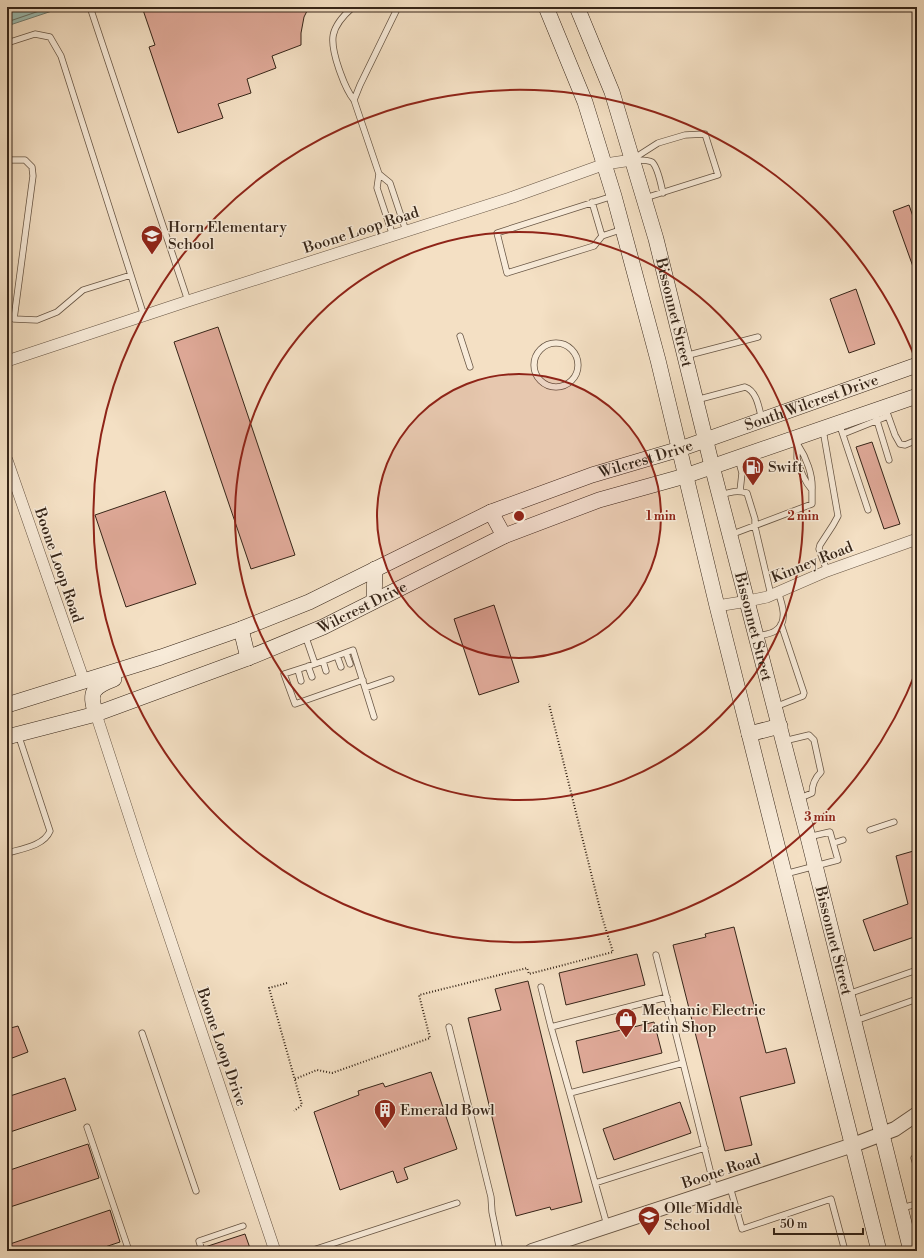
<svg xmlns="http://www.w3.org/2000/svg" width="924" height="1258" viewBox="0 0 924 1258" font-family="'Libre Bodoni',serif">
<rect width="100%" height="100%" fill="#f4e0c4"/>
<filter id="stains"><feTurbulence type="fractalNoise" baseFrequency=".005" numOctaves="4"/><feColorMatrix values="0 0 0 0 .2 0 0 0 0 .09 0 0 0 0 .02 0 0 0 .5 -.17"/></filter>
<radialGradient id="worn" r=".72"><stop offset=".6" stop-color="#630" stop-opacity="0"/><stop offset="1" stop-color="#630" stop-opacity=".3"/></radialGradient>
<path fill="#9cbdb2" stroke="#738074" d="M 7,7 L 64,7 L 7,26 Z"/>
<g fill="none" stroke-linecap="round" stroke-linejoin="round">
<path stroke="#697165" stroke-width="1" d="M 7,22 L 51,7"/>
</g>
<path fill="#dfa998" stroke="#362518" d="M 142,7 L 309,7 L 304,17 L 301,33 L 301,45 L 272,56 L 276,68 L 247,79 L 251,93 L 218,104 L 223,118 L 178,133 L 149,47 L 155,45 Z
M 909,205 L 917,228 L 917,274 L 916,275 L 893,211 Z
M 856,289 L 875,344 L 849,353 L 830,299 Z
M 218,327 L 295,555 L 251,569 L 174,342 Z
M 872,442 L 900,524 L 884,529 L 856,447 Z
M 165,491 L 196,584 L 126,607 L 95,515 Z
M 494,605 L 519,682 L 479,695 L 454,619 Z
M 917,850 L 917,936 L 874,951 L 863,920 L 908,904 L 896,856 Z
M 734,927 L 766,1053 L 786,1048 L 795,1083 L 740,1097 L 752,1145 L 725,1151 L 673,945 L 706,937 L 705,934 Z
M 637,954 L 645,985 L 566,1005 L 559,973 Z
M 528,981 L 582,1202 L 551,1210 L 550,1207 L 516,1216 L 468,1018 L 501,1010 L 495,989 Z
M 654,1022 L 662,1053 L 583,1073 L 576,1041 Z
M 18,1026 L 28,1052 L 7,1060 L 7,1029 Z
M 431,1072 L 457,1149 L 404,1168 L 408,1179 L 397,1183 L 393,1171 L 340,1190 L 314,1112 L 359,1095 L 358,1091 L 383,1083 L 385,1087 Z
M 65,1078 L 76,1110 L 7,1133 L 7,1097 Z
M 680,1102 L 691,1133 L 614,1160 L 603,1129 Z
M 88,1144 L 99,1178 L 7,1208 L 7,1171 Z
M 110,1210 L 120,1242 L 93,1251 L 7,1251 L 7,1245 Z
M 245,1234 L 251,1251 L 206,1251 L 205,1247 Z"/>
<g fill="none" stroke-linecap="round" stroke-linejoin="round">
<g stroke="#665443" stroke-width="7">
<path id="service" d="M 90,7 L 188,301
M 353,7 C 329,28 329,40 339,69 C 343,80 346,90 354,100 L 379,174 L 377,188 L 393,236
M 7,43 L 35,34 L 50,37 L 61,56 L 144,316
M 354,100 L 360,85 L 398,7
M 633,159 L 658,143 L 685,135 L 705,134 L 718,175 L 645,198
M 7,160 L 25,160 L 32,167 L 33,176 L 14,319
M 632,160 C 638,160 647,159 652,162 C 658,167 661,185 663,193
M 379,174 L 390,183 L 406,231
M 613,196 L 497,233 L 507,273 L 594,246 L 602,236 L 623,229
M 592,202 L 602,236
M 7,317 L 14,319 L 37,320 L 57,312 L 83,290 L 131,275
M 460,336 L 470,367
M534 365a22 22 0 1 1 44 0a22 22 0 1 1-44 0Z
M 685,356 L 758,337
M 915,397 L 917,408
M 696,400 L 745,387 C 757,391 759,408 762,420
M 885,407 L 895,435 L 900,444 L 905,445 L 917,440
M 874,411 L 889,460
M 839,423 L 868,510
M 823,430 L 838,516 L 833,525 L 820,545 L 819,549 L 827,571
M 843,434 L 888,416
M 798,445 C 806,457 813,475 812,490
M 738,458 L 742,473 L 740,491
M 721,495 C 730,492 737,490 747,493 L 755,519 L 755,527 L 771,595
M 730,535 L 812,504 L 812,490 C 805,482 799,469 797,458 C 797,451 798,445 795,438
M 305,635 L 315,664 L 353,650 L 365,688 L 391,679
M 757,636 C 762,635 771,634 775,631 C 789,623 782,603 778,592
M 346,653 L 350,664
M 337,656 L 341,667
M 323,661 L 326,671
M 315,664 L 284,674 L 295,704 L 363,680
M 308,666 L 312,677
M 298,670 L 301,681
M 365,688 L 374,717
M 775,707 L 803,696 L 804,693 L 781,624
M 784,741 L 809,735 L 814,740 L 821,772 C 815,778 812,784 812,793 L 798,799
M 870,830 L 894,822
M 834,843 L 843,840
M 7,853 C 21,849 44,846 50,831 L 18,734
M 785,874 L 838,860 L 830,832 L 808,837
M 656,955 L 715,1190
M 541,987 L 551,1027 L 667,997
M 848,994 L 914,971 L 917,973
M 855,1021 L 917,999
M 449,1027 L 491,1197 L 492,1212 L 500,1251
M 551,1027 L 607,1225
M 142,1033 L 196,1191
M 570,1093 L 683,1063
M 87,1127 L 129,1251
M 917,1156 L 914,1158 L 917,1168
M 595,1183 L 705,1148
M 730,1187 L 742,1229 L 831,1199 L 845,1251
M 901,1208 L 917,1204
M 202,1251 L 199,1241 L 243,1226
M 310,1251 L 457,1203"/>
</g>
<g stroke="#665443" stroke-width="12">
<path id="minor" d="M 7,361 L 188,301 L 513,197 L 605,164 L 632,160
M 7,460 L 84,681
M 717,606 L 748,601 L 767,597 L 827,571 L 917,539
M 96,714 L 141,852 L 275,1251"/>
</g>
<g stroke="#665443" stroke-width="16">
<path id="tertiary" d="M 532,1251 L 853,1145 L 895,1129 L 917,1114"/>
</g>
<g stroke="#362518" stroke-width="16">
<g id="secondary">
<path d="M 546,7 L 585,102 L 614,196 L 658,360 L 717,606 L 879,1251"/>
<path id="s1" d="M 577,7 L 612,92 L 656,239 L 712,466 L 808,837 L 911,1251"/>
<path d="M 491,512 L 504,536"/>
<path d="M 374,601 L 375,569"/>
<path d="M 241,629 L 248,658"/>
<path id="s2" d="M 7,705 L 161,657 L 241,629 L 309,602 L 491,512 L 592,475 L 680,449 L 917,365"/>
<path d="M 96,714 C 88,692 93,687 114,679"/>
<path d="M 749,734 L 780,726"/>
<path id="s3" d="M 7,737 L 96,714 L 248,658 L 323,627 L 504,536 L 599,500 L 685,476 L 917,396"/>
</g>
</g>
<path stroke="#362518" stroke-width="2" stroke-dasharray="1 2" stroke-linecap="butt" d="M 287,983 L 269,988 L 302,1105 L 294,1111
M 295,1079 L 317,1070 L 332,1073 L 430,1038 L 419,995 L 527,968 L 529,974 L 613,952 L 602,917 L 549,704"/>
<use href="#service" stroke="#f8ebd9" stroke-width="5.5"/>
<use href="#minor" stroke="#f8ebd9" stroke-width="11"/>
<use href="#tertiary" stroke="#f8ebd9" stroke-width="14"/>
<use href="#secondary" stroke="#f8ebd9" stroke-width="15"/>
</g>
<circle cx="519" cy="516" r="142" fill="#8f2418" fill-opacity=".12"/>
<g fill="none" stroke="#8f2418" stroke-width="2">
<circle cx="519" cy="516" r="142"/>
<circle cx="519" cy="516" r="284"/>
<path d="M917 669A426 426 0 1 1 917 363"/>
</g>
<defs>
<g id="school-pin" transform="scale(1.15)"><path d="M0 17L-7.5 6A9.5 9.5 0 1 1 7.5 6Z" fill="#8f2418" stroke="#f8ebd9"/><path d="M0-5L7-2L0 1L-7-2ZM-4 1L0 2.5L4 1V4Q0 6-4 4Z" fill="#fff"/></g>
<g id="fuel-pin" transform="scale(1.15)"><path d="M0 17L-7.5 6A9.5 9.5 0 1 1 7.5 6Z" fill="#8f2418" stroke="#f8ebd9"/><path d="M-5.5-6h7V0h2V4h1.3V-2.5L3-4.5l.8-.8L6-3V5H2.5V1h-1V6h-7ZM-4.2-4.7v3.2H.2V-4.7Z" fill="#fff"/></g>
<g id="shop-pin" transform="scale(1.15)"><path d="M0 17L-7.5 6A9.5 9.5 0 1 1 7.5 6Z" fill="#8f2418" stroke="#f8ebd9"/><path d="M-5-2.5h2.3a2.7 3.5 0 0 1 5.4 0H5L5.5 6h-11ZM-1.5-2.5h3a1.5 2.3 0 0 0-3 0Z" fill="#fff"/></g>
<g id="building-pin" transform="scale(1.15)"><path d="M0 17L-7.5 6A9.5 9.5 0 1 1 7.5 6Z" fill="#8f2418" stroke="#f8ebd9"/><path d="M-4-6H4V6H1V3H-1V6H-4ZM-2.5-4.3h1.7v1.8h-1.7ZM.8-4.3h1.7v1.8H.8ZM-2.5-1h1.7V.8h-1.7ZM.8-1h1.7V.8H.8Z" fill="#fff"/></g>
</defs>
<g fill-rule="evenodd">
<use href="#school-pin" x="152" y="236"/>
<use href="#fuel-pin" x="753" y="467"/>
<use href="#shop-pin" x="626" y="1019"/>
<use href="#building-pin" x="385" y="1110"/>
<use href="#school-pin" x="649" y="1217"/>
</g>
<g text-anchor="middle" stroke-width="3" stroke-linejoin="round" paint-order="stroke">
<g font-size="15" fill="#362518" stroke="#f8ebd9" text-anchor="start">
<text x="168" y="232">Horn Elementary<tspan x="168" dy="17">School</tspan></text>
<text x="768" y="472">Swift</text>
<text x="642" y="1015">Mechanic Electric<tspan x="642" dy="17">Latin Shop</tspan></text>
<text x="400" y="1115">Emerald Bowl</text>
<text x="664" y="1213">Olle Middle<tspan x="664" dy="17">School</tspan></text>
</g>
<g font-size="15" fill="#362518" stroke="#f8ebd9">
<text transform="translate(361 230) rotate(-18)" y="5">Boone Loop Road</text>
<text dy="5" stroke="none"><textPath href="#s1" startOffset="321">Bissonnet Street</textPath></text>
<text dy="5" stroke="none"><textPath href="#s2" startOffset="861">South Wilcrest Drive</textPath></text>
<text dy="5" stroke="none"><textPath href="#s2" startOffset="686">Wilcrest Drive</textPath></text>
<text transform="translate(812 562) rotate(-22)" y="5">Kinney Road</text>
<text transform="translate(59 565) rotate(71)" y="5">Boone Loop Road</text>
<text dy="5" stroke="none"><textPath href="#s3" startOffset="379">Wilcrest Drive</textPath></text>
<text dy="5" stroke="none"><textPath href="#s1" startOffset="645">Bissonnet Street</textPath></text>
<text dy="5" stroke="none"><textPath href="#s1" startOffset="969">Bissonnet Street</textPath></text>
<text transform="translate(222 1047) rotate(71)" y="5">Boone Loop Drive</text>
<text transform="translate(721 1171) rotate(-18)" y="5">Boone Road</text>
</g>
</g>
<circle cx="519" cy="516" r="6" fill="#8f2418" stroke="#f8ebd9" stroke-width="2"/>
<g font-size="12" text-anchor="middle" font-weight="bold" fill="#8f2418" stroke="#f8ebd9" stroke-width="3" stroke-linejoin="round" paint-order="stroke">
<text x="661" y="520">1 min</text>
<text x="803" y="520">2 min</text>
<text x="820" y="821">3 min</text>
</g>
<rect width="924" height="1258" fill="none" stroke="#f4e0c4" stroke-width="24"/>
<rect x="8" y="8" width="908" height="1242" fill="none" stroke="#362518" stroke-width="2"/>
<rect x="12" y="12" width="900" height="1234" fill="none" stroke="#362518"/>
<path d="M774 1228v6h89v-6" fill="none" stroke="#362518" stroke-width="2"/>
<text x="780" y="1228" font-size="12" fill="#362518" stroke="#f8ebd9" stroke-width="3" paint-order="stroke">50 m</text>
<rect width="100%" height="100%" filter="url(#stains)"/>
<rect width="100%" height="100%" fill="url(#worn)"/>
</svg>
